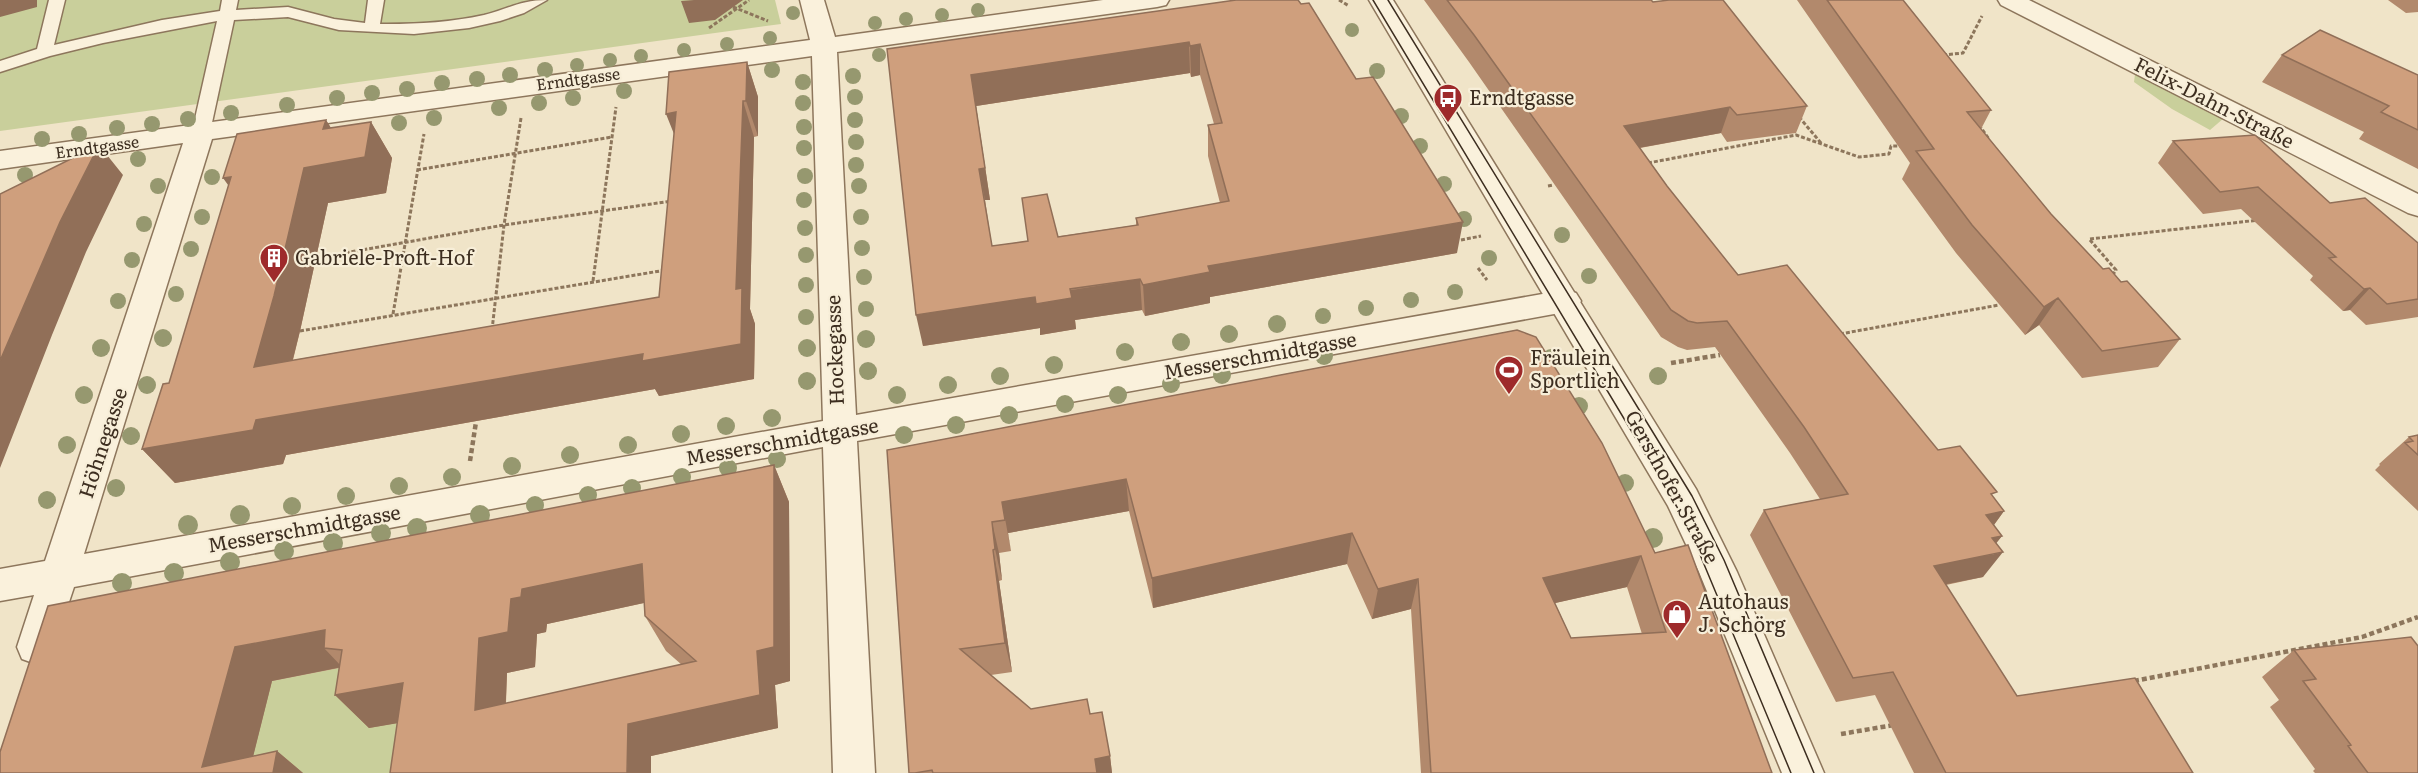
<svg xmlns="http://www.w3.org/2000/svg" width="2418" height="773" viewBox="0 0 2418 773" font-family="Literata,serif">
<rect width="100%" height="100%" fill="#f0e4c8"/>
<path fill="#c9cf9b" d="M 0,0 L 775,0 L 781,24 L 0,131 Z
M 2135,74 L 2224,118 L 2210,130 L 2172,109 L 2134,82 Z
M 359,664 L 434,717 L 427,773 L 249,773 L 241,687 Z"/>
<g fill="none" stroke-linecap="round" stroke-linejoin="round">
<g stroke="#8d765c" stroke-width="3">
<path id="service" d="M 49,0 L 65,0 L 54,45 L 162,20 L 220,11 L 222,0 L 238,0 L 236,10 L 288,7 L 334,19 L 365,23 L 368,0 L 384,0 L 380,24 L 387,24 C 420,24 452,22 484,15 C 508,9 521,0 547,0 L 524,13 L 500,21 L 469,28 L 414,34 L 339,30 L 288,17 L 234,20 L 210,132 L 207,136 L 195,136 L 192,132 L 217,21 L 103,43 L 50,56 L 0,72 L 0,61 L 37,49 Z"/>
</g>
<g stroke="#8d765c" stroke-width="3">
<path id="minor" d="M 800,0 L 824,0 L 835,37 L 1103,0 L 1169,0 L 1166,5 L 1157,7 L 837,52 L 856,415 L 1565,290 L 1576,293 L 1581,301 L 1576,309 L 1565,312 L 857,441 L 875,773 L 833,773 L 823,447 L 74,587 L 50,659 L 36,664 L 22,659 L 17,647 L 34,595 L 0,601 L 0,569 L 45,561 L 183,143 L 0,169 L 0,151 L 810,40 ZM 812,56 L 823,421 L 84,554 L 212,139 Z
M 1998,0 L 2029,0 L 2418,194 L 2418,216 L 2408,213 L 2001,5 Z"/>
</g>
<g stroke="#8d765c" stroke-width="3">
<path id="tertiary" d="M 1369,0 L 1393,0 L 1696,489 L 1737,572 L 1824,773 L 1782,773 L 1699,572 L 1668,506 Z"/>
</g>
<path stroke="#8d765c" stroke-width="3" stroke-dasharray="4 2" stroke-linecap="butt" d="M 1339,0 L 1349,6
M 733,7 L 768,21
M 709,28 L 749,0
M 1943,55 L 1963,53 L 1982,16
M 1799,117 L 1821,143
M 1979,125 L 1989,139 L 1984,139
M 1648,163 L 1796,135 L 1859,157 L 1889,154 L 1891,146 L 1902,146
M 417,170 L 612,137
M 1548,186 L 1553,185
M 2090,239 L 2259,220
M 1461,240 L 1481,236
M 2090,240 L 2116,270 L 2112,276
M 316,258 L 504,225 L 672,201
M 1478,268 L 1487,280
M 593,281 L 616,107
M 393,314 L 424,134
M 492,330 L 504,225 L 521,118
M 300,331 L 666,270
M 1840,334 L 1999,305"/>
<path stroke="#8d765c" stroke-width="4.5" stroke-dasharray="5 3" stroke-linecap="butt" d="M 1671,363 L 1720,355
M 470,461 L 476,422
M 2134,681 L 2362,637 L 2418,617
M 1841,734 L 1894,725"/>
<use href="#service" fill="#faf1dc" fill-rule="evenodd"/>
<use href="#minor" fill="#faf1dc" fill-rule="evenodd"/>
<use href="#tertiary" fill="#faf1dc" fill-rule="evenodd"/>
<path stroke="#3d2e20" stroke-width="1.5" d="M 1373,0 L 1677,507 L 1696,545 L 1791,773
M 1388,0 L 1692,496 L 1724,560 L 1814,773"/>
</g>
<g fill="#96986f">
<circle cx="978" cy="10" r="7"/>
<circle cx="793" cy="13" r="7"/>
<circle cx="942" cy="15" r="7"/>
<circle cx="906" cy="19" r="7"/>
<circle cx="875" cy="23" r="7"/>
<circle cx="1352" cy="30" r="7"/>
<circle cx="770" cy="38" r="7"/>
<circle cx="727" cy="44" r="7"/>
<circle cx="684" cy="50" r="7"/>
<circle cx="879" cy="55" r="7"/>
<circle cx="641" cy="56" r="7"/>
<circle cx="610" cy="60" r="7"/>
<circle cx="577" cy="65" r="7"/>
<circle cx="545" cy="70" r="8"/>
<circle cx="772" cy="70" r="8"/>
<circle cx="1377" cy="71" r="8"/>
<circle cx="510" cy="75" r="8"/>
<circle cx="853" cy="76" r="8"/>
<circle cx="477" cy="79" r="8"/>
<circle cx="803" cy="82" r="8"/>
<circle cx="442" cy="83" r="8"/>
<circle cx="407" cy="89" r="8"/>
<circle cx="624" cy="91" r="8"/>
<circle cx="372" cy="93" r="8"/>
<circle cx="855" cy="97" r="8"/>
<circle cx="337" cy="98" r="8"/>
<circle cx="573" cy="98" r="8"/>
<circle cx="539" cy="103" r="8"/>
<circle cx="803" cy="103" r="8"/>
<circle cx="287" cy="105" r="8"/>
<circle cx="499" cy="108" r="8"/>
<circle cx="231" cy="113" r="8"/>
<circle cx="1401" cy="116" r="8"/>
<circle cx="434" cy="118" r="8"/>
<circle cx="188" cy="119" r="8"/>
<circle cx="855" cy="120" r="8"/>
<circle cx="399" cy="123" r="8"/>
<circle cx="152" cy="124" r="8"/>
<circle cx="804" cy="127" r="8"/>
<circle cx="117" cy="128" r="8"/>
<circle cx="79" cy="134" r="8"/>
<circle cx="42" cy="139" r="8"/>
<circle cx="856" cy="142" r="8"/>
<circle cx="1420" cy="146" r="8"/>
<circle cx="804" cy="148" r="8"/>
<circle cx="138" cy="159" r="8"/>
<circle cx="856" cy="165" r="8"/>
<circle cx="25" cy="175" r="8"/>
<circle cx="805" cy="176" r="8"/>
<circle cx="212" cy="177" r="8"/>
<circle cx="1444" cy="184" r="8"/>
<circle cx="158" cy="186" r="8"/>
<circle cx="859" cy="186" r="8"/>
<circle cx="804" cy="200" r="8"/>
<circle cx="202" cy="217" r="8"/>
<circle cx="861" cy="217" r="8"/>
<circle cx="1464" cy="219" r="8"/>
<circle cx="144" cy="224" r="8"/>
<circle cx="805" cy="228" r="8"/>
<circle cx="1562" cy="235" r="8"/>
<circle cx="862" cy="248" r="8"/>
<circle cx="191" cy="249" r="8"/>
<circle cx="806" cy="255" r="8"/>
<circle cx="1489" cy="258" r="8"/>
<circle cx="132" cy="260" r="8"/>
<circle cx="1589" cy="276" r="8"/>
<circle cx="864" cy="277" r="8"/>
<circle cx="806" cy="285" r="8"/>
<circle cx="1455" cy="292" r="8"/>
<circle cx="176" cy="294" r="8"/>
<circle cx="1411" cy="300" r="8"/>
<circle cx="118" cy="301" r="8"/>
<circle cx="1366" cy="308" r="8"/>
<circle cx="866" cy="309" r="8"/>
<circle cx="1323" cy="316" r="8"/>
<circle cx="806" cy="317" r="8"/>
<circle cx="1277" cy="324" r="9"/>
<circle cx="1229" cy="334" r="9"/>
<circle cx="163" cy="338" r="9"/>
<circle cx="866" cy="339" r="9"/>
<circle cx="1181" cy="342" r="9"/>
<circle cx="101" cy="348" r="9"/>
<circle cx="807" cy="348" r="9"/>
<circle cx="1125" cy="352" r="9"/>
<circle cx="1324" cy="356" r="9"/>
<circle cx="1551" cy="358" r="9"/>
<circle cx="1054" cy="365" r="9"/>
<circle cx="868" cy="371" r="9"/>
<circle cx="1222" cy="375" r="9"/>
<circle cx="1000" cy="376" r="9"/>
<circle cx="1658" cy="376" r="9"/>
<circle cx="807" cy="381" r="9"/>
<circle cx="1171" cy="384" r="9"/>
<circle cx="147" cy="385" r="9"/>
<circle cx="948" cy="385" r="9"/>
<circle cx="84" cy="395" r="9"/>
<circle cx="897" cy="395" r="9"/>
<circle cx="1118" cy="395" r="9"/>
<circle cx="1065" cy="404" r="9"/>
<circle cx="1579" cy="406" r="9"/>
<circle cx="1009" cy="415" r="9"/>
<circle cx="772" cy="418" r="9"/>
<circle cx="956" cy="425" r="9"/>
<circle cx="726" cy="426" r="9"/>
<circle cx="681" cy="434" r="9"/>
<circle cx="904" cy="435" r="9"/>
<circle cx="131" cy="436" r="9"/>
<circle cx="67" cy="445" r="9"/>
<circle cx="628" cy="445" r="9"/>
<circle cx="570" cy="455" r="9"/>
<circle cx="777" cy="459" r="9"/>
<circle cx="512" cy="466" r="9"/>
<circle cx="728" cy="468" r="9"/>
<circle cx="452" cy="477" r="9"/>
<circle cx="682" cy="477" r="9"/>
<circle cx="1625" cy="483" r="9"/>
<circle cx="399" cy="486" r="9"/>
<circle cx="116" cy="488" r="9"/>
<circle cx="632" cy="488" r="9"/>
<circle cx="588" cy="495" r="9"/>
<circle cx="346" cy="496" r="9"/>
<circle cx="47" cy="500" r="9"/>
<circle cx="535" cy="505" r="9"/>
<circle cx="292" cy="506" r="9"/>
<circle cx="240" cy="515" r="10"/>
<circle cx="480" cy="515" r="10"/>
<circle cx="188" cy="525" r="10"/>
<circle cx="417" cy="528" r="10"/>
<circle cx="381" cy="533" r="10"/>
<circle cx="1653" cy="538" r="10"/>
<circle cx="333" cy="543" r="10"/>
<circle cx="284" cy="551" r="10"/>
<circle cx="230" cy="562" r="10"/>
<circle cx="174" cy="573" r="10"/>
<circle cx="122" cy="583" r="10"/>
</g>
<path fill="#b2896c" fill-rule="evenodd" d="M 1236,0 L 1457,253 L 1210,297 L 1210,303 L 1145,316 L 1142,310 L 1075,320 L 1076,329 L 1040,335 L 1040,328 L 923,346 L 887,49 ZM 1190,73 L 1191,77 L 1200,75 L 1214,124 L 1208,125 L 1208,156 L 1220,203 L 1136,218 L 1136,225 L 992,246 L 985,200 L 990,200 L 976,106 Z
M 1424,0 L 1651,0 L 1807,106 L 1796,133 L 1727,142 L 1721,133 L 1640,148 L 1667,186 L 1738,275 L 1938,450 L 1993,497 L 2004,511 L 1994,525 L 2002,536 L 1996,543 L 1983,577 L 1946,585 L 2017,696 L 2193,773 L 1914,773 L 1875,695 L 1836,702 L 1750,535 L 1764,510 L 1820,499 L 1790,453 L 1715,347 L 1687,350 L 1678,347 L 1661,337 L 1469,62 Z
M 1797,0 L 1903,0 L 1991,110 L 1981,129 L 2051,214 L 2103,269 L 2121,282 L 2180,339 L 2158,367 L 2082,378 L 2039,325 L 2025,335 L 1956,253 L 1902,179 L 1910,163 Z
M 2388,0 L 2418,0 L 2418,12 L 2406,13 Z
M 2282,55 L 2418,75 L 2418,169 L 2359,139 L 2364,132 L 2262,82 Z
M 747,62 L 758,97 L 758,136 L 754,137 L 750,309 L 755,324 L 754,379 L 659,396 L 655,389 L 286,455 L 283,464 L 175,483 L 142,449 L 169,383 L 326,120 L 331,128 L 371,122 L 392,158 L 386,193 L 328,203 L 300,331 L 293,360 L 659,297 Z
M 2173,141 L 2330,203 L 2418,243 L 2418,317 L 2366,325 L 2350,310 L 2343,311 L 2310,280 L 2313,276 L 2241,209 L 2203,214 L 2158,163 Z
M 1517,330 L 1655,553 L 1772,773 L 1421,773 L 1411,609 L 1372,619 L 1347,564 L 1153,608 L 1129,511 L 1008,533 L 1011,551 L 999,553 L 1002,580 L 999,581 L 1012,672 L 991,675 L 1031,709 L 1090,714 L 1110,756 L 1112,773 L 909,773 L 887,450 ZM 1627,587 L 1642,634 L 1571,638 L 1555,603 Z
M 2418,435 L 2418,511 L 2375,470 L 2380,465 L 2379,464 L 2409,437 Z
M 774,465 L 789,502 L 790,681 L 775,685 L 778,728 L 651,756 L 397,723 L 369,728 L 335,695 L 339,668 L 272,681 L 253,756 L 277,751 L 303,773 L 0,773 ZM 644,603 L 645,616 L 666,651 L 682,665 L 506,703 L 507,673 L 535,667 L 537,634 L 546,632 L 547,624 Z
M 2294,650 L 2418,773 L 2315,773 L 2313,771 L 2315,769 L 2270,707 L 2279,700 L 2262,677 Z"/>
<path fill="#916f58" d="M 0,0 L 37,0 L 37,7 L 0,17 Z
M 694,0 L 743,0 L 715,20 L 689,23 L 681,1 Z
M 1189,42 L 1190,73 L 976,106 L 990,200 L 985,200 L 979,169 L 971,75 Z
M 1200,44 L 1200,75 L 1191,77 L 1190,46 Z
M 747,62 L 758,97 L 758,136 L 746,101 Z
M 743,101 L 754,137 L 750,309 L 755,324 L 754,379 L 659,396 L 655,389 L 286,455 L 283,464 L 175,483 L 142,449 L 256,420 L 736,289 Z
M 1730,107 L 1721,133 L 1616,152 L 1624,126 Z
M 676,112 L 680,149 L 666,114 Z
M 326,120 L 348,156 L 371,122 L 392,158 L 386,193 L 328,203 L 300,331 L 282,402 L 254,367 L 304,168 L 323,129 Z
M 99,145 L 123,175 L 86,252 L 52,335 L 0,468 L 0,361 L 60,222 Z
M 231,177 L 249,214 L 223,178 Z
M 1463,222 L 1457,253 L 1210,297 L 1210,303 L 1145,316 L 1143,285 L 1208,266 Z
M 1140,279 L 1142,310 L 1075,320 L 1076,329 L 1040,335 L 1040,328 L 923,346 L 916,315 Z
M 2370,288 L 2350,310 L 2343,311 L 2364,289 Z
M 2058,298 L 2039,325 L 2025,335 L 2044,307 Z
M 774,465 L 789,502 L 790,681 L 775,685 L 778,728 L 651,756 L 651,773 L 627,773 L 628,724 L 757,651 Z
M 1126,479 L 1129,511 L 1008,533 L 1011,551 L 1002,502 Z
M 2004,511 L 1985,537 L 1986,515 Z
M 992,522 L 999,553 L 1002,580 L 995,549 Z
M 1352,533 L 1347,564 L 1153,608 L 1152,578 Z
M 2002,536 L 1986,556 L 2003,552 L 1983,577 L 1916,590 L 1934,566 L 1992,538 Z
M 993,550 L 999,581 L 1012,672 L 1005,643 Z
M 1641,556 L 1627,587 L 1533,608 L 1543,578 Z
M 642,564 L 662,599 L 547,624 L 546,632 L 537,634 L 535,667 L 507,673 L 504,743 L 475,710 L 479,638 L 511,599 L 522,589 Z
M 1418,579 L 1411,609 L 1372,619 L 1378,589 Z
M 325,630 L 342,650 L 324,648 L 342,667 L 272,681 L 249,773 L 202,767 L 235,647 Z
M 403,683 L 434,717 L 369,728 L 335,695 Z
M 277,751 L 303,773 L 273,773 Z
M 1110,756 L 1112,773 L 1097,773 L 1095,759 Z"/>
<path fill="#cf9f7d" stroke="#916f58" stroke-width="1.5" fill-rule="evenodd" d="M 1236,0 L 1298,0 L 1301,4 L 1309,3 L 1356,79 L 1373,77 L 1463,222 L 1208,266 L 1210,272 L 1143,285 L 1140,279 L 1070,289 L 1072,298 L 1036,304 L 1035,297 L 916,315 L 887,49 ZM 1189,42 L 1190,46 L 1200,44 L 1222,123 L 1208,125 L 1229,201 L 1136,218 L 1138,225 L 1058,237 L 1047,194 L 1022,198 L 1028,241 L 992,246 L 979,169 L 985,168 L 971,75 Z
M 1447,0 L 1651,0 L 1653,2 L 1669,0 L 1723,0 L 1807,106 L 1737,115 L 1730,107 L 1624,126 L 1667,186 L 1738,275 L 1787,265 L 1938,450 L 1960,446 L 1997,492 L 1991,494 L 2004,511 L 1986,515 L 2002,536 L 1992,538 L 2003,552 L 1934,566 L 2017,696 L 2135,678 L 2193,773 L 1946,773 L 1893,672 L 1853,678 L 1764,510 L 1848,494 L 1804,427 L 1727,321 L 1697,323 L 1688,321 L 1671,310 L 1474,35 Z
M 1827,0 L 1903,0 L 1991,110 L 1967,112 L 2051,214 L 2103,269 L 2109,268 L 2121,282 L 2127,281 L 2180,339 L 2102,351 L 2058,298 L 2044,307 L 1972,225 L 1916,151 L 1934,149 Z
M 2320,30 L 2418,75 L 2418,130 L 2381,112 L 2389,106 L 2282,55 Z
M 747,62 L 746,101 L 743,101 L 736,289 L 742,288 L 741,344 L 642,361 L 643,354 L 256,420 L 253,430 L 142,449 L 163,384 L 169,383 L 231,177 L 223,178 L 237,134 L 326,120 L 323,129 L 371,122 L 365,157 L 304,168 L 274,296 L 254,367 L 659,297 L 676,112 L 666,114 L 669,72 Z
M 2255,135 L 2330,203 L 2365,198 L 2418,243 L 2418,299 L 2387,304 L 2370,288 L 2364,289 L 2329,258 L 2336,257 L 2258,187 L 2220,192 L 2173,141 Z
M 99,145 L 60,222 L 0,361 L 0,194 Z
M 1517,330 L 1536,337 L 1602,443 L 1655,553 L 1688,545 L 1772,773 L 1431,773 L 1418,579 L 1378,589 L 1352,533 L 1152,578 L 1126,479 L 1002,502 L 1005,520 L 992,522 L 995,549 L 993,550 L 1005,643 L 960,649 L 1031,709 L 1087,699 L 1090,714 L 1102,712 L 1110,756 L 1095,759 L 1097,773 L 933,773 L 932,770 L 915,773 L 909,773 L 887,450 ZM 1641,556 L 1666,632 L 1571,638 L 1543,578 Z
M 2418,435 L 2418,455 L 2405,443 L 2413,441 L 2409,437 Z
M 774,465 L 774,647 L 757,651 L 760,695 L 628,724 L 627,773 L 390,773 L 403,683 L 335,695 L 342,650 L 324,648 L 325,630 L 235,647 L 202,767 L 277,751 L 273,773 L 0,773 L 0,752 L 48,606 ZM 642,564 L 645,616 L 696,661 L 475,710 L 479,638 L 508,632 L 511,599 L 521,597 L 522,589 Z
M 2411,637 L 2418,646 L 2418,773 L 2368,773 L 2348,746 L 2351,745 L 2303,681 L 2316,679 L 2294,650 Z"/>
<defs>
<g id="bus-pin" transform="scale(1.5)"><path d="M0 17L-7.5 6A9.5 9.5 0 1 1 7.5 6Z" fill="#9e2a2b" stroke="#f7eed8"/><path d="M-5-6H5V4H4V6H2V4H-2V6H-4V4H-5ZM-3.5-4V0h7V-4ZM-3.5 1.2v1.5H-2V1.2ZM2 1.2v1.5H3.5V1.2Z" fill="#fff"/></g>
<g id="building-pin" transform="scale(1.5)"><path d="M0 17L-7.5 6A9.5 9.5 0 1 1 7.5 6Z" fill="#9e2a2b" stroke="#f7eed8"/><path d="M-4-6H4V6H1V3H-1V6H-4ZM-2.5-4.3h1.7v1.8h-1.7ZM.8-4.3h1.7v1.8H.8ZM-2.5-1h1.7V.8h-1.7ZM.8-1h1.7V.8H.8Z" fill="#fff"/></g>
<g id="stadium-pin" transform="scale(1.5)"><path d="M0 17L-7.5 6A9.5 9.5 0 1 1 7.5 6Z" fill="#9e2a2b" stroke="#f7eed8"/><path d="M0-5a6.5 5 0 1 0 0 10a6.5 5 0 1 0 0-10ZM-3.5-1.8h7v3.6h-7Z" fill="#fff"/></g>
<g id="shop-pin" transform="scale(1.5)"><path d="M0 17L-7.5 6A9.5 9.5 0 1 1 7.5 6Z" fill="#9e2a2b" stroke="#f7eed8"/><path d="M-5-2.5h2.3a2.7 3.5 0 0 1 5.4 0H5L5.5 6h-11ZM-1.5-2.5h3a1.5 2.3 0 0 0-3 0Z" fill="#fff"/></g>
</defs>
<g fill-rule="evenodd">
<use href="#bus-pin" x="1448" y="98"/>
<use href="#building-pin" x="274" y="258"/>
<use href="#stadium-pin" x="1509" y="370"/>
<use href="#shop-pin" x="1677" y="614"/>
</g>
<g text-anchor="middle" stroke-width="4.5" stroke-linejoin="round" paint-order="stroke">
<g font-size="16" fill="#3d2e20" stroke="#f7eed8">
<text transform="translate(578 79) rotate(-8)" y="6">Erndtgasse</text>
<text transform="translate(97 147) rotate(-8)" y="6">Erndtgasse</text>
</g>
<g font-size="20" fill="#3d2e20" stroke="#f7eed8" text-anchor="start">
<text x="1469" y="105">Erndtgasse</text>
<text x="295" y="265">Gabriele-Proft-Hof</text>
<text x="1530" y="365">Fräulein<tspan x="1530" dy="23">Sportlich</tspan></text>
<text x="1698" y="609">Autohaus<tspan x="1698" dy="23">J. Schörg</tspan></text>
</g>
<g font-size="20" fill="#3d2e20" stroke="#f7eed8">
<text transform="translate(2214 103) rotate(27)" y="7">Felix-Dahn-Straße</text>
<text transform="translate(835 350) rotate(-92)" y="7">Hockegasse</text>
<text transform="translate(1260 356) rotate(-10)" y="7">Messerschmidtgasse</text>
<text transform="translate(782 442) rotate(-10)" y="7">Messerschmidtgasse</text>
<text transform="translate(103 443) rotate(-72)" y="7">Höhnegasse</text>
<text transform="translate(1672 487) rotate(61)" y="7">Gersthofer Straße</text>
<text transform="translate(304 529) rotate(-10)" y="7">Messerschmidtgasse</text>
</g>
</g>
</svg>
